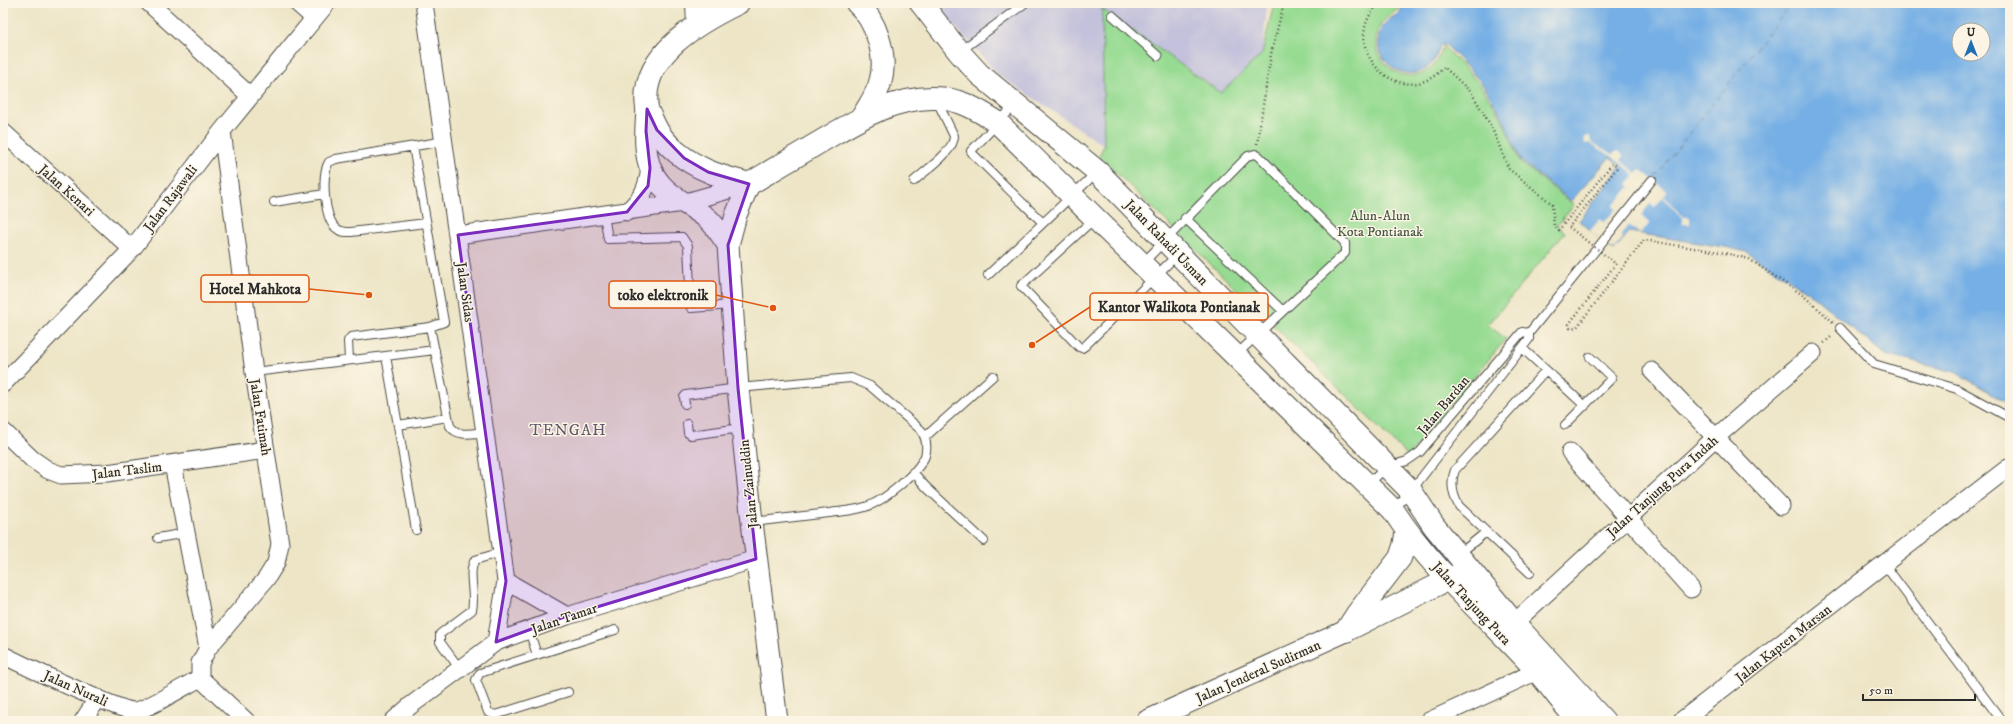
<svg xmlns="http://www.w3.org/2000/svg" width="2013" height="724" viewBox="0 0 2013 724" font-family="'IM FELL DW Pica',serif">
<rect width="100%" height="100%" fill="#fcf5e5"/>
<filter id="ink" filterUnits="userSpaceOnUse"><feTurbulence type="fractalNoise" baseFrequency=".025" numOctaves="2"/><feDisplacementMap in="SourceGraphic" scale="8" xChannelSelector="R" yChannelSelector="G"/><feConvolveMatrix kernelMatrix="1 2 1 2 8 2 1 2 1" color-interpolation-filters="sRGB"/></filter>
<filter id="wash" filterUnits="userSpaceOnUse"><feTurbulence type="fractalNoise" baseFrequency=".012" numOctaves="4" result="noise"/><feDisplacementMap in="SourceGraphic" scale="16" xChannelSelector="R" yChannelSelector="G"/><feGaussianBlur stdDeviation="0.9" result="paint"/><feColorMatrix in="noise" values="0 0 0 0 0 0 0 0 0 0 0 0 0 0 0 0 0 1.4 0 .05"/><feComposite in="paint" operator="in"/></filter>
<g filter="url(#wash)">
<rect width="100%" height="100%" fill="#ede5c6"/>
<path fill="#c3c1db" d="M 934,3 L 1260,3 L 1267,8 L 1262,54 L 1222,93 L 1102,9 L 1104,145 L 998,75 Z"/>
<path fill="#97db93" stroke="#61835f" d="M 1274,3 L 1390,3 L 1398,9 C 1392,14 1384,19 1380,26 C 1359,64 1426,105 1443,46 L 1479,83 L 1501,117 L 1520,162 L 1574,205 L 1557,225 L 1565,232 L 1488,325 L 1506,339 L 1408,456 L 1099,156 L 1104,145 L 1102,9 L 1221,93 L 1262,54 Z"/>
<path fill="#74afe5" stroke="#506d88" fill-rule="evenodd" d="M 1394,3 L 2010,3 L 2010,404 L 1955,372 L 1885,355 L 1808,292 L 1746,252 L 1725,247 L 1629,232 L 1614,251 L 1579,221 L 1621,166 L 1610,157 L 1571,201 L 1521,161 L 1502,116 L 1481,82 L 1446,45 L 1440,45 C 1427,101 1360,63 1383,26 C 1387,20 1394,16 1400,13 L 1401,7 ZM 1959,30 L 1983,30 L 1983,54 L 1959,54 Z"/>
<path fill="#ede5c6" d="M 1590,136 L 1591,142 L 1613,154 L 1617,151 L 1620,152 L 1623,156 L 1621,160 L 1636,173 L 1641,170 L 1667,191 L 1664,196 L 1683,217 L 1690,217 L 1690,224 L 1682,224 L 1682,218 L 1663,197 L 1655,207 L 1650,204 L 1641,215 L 1650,223 L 1640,234 L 1629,225 L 1621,236 L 1623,238 L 1613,250 L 1590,231 L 1600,219 L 1604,222 L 1616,209 L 1613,206 L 1630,187 L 1627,184 L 1635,175 L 1613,157 L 1590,143 L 1585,144 L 1584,137 Z"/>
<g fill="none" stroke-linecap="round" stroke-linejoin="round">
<path stroke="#45596c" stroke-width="1" stroke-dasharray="5 4" stroke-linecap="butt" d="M 1655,177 L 1792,3"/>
</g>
</g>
<g filter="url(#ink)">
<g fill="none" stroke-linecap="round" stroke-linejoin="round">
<g stroke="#484742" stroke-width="10">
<path id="service" d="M 1112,15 L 1158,56
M 959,52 L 1025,3
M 1015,105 L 971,151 L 973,154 L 1043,223
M 914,181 C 926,170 954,152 954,136 L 937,101
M 274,202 L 325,194
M 604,215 L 608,239 L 682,237 L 688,246 L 691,308 L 732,305
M 1095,218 L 1021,286 L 1079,347 L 1082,348 L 1085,346 L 1178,254
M 1185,218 L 1283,311
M 426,223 L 351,232 C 345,232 340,232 336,228 C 324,219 321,174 329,162 L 336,159 L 445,141
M 1143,263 L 1248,156 L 1255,154 L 1259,156 L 1345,243 L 1345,253 L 1236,355
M 988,275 L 1097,172
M 430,327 L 450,426 C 458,438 474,433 486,432
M 1840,328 L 1874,364 L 1957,389 L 2010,418
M 1522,348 L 1546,370
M 386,356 L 416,530
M 349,360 L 348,341 L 351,337 L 430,327 L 444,322 L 413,146
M 254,372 L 435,350
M 685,404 L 684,397 L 686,395 L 738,388 L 851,378 L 870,386 L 921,430 C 926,438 928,446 925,456 C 918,473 883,502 865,507 C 854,511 841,511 829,513 C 803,516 778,519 753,522
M 687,424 L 688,433 L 691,435 L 741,428
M 398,425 L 448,417
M 1565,425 L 1612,378 L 1590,357
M 925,437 L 993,376
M 913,472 L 926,487 L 984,541
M 1368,484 L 1387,467 L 1407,461 L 1420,452 L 1522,332 L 1529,333
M 1394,509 L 1411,491 L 1529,339 L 1529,333 L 1652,180
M 158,538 L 186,533
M 1459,554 L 1486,532
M 1884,564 L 2002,721
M 1530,573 L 1459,506 C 1452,494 1450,483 1455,470 L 1546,370 L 1585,406
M 529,630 L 537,655
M 460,669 L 440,642 L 440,634 L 472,610 C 476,595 467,572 475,560 L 502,552
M 568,692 L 495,715 L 488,712 L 476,680 L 480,673 L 615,630"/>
</g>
<g stroke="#484742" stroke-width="19">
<path id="minor" d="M 149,3 L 250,96
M 297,3 L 314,18
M 424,3 L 506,581 L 496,642
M 3,132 L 132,249
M 627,212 C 643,196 647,190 650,168
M 458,235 L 683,203 L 749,184
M 1652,371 L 1781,506
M 3,384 L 132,249 L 222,131 L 327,3
M 3,431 L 32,459 L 48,470 L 61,475 L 107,473 L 266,450
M 1570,452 L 1691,589
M 173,464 L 208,648
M 506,581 L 567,616
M 1514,623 L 1716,437 L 1813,353
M 3,655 C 21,664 121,712 135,711 C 146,710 187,685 200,678 L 246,721
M 200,678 L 200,663 L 208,648 L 266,579 L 276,563 L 280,544 L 254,372 L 222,131
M 83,721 L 98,698
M 393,721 L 410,706 L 496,642 L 567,616 L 756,559
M 1429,721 L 1537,671
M 1681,721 L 2008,468 L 2010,470"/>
</g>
<g stroke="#484742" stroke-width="23">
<path id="tertiary" d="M 647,109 C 646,128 643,151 651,169 C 662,195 687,202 708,219 C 716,226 722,236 728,245
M 749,184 L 736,215 L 728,245 L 738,388 L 752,522 L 777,721
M 1147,721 L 1346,631 L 1463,572"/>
</g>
<g stroke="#484742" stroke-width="24">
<path id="trunk" d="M 697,3 L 698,25
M 738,3 C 699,22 639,55 647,108 C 648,113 652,119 654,124 C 664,146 687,162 708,171 C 721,177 736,180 749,184 C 774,169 800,154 825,139 C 859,119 894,97 935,98 C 959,98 978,110 997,122 L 1393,510 C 1432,571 1489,617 1537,671 C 1551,687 1564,705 1578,721
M 857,3 C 876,20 887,55 881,79 C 878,94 869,105 862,118
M 921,3 L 959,52 L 979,74 L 1098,172 L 1411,491 L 1434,526 L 1514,623 L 1604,721
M 1346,631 L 1357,614 L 1400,558 L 1404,546 L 1407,530"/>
</g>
<path stroke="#484742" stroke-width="2.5" stroke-dasharray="1 3" stroke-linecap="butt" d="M 1365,3 L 1375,8 C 1338,51 1403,114 1444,67 L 1471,92 L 1491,126 L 1509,169 L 1552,204 L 1554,226 L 1559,230 L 1612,164 L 1616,166 L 1617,168 L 1569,227
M 1257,144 L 1271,54 L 1284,3
M 1616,264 L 1569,324 L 1570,328 L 1577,327 L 1644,240 L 1725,253 L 1749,259 L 1804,296 L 1833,322
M 1824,343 L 1832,336"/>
<use href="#service" stroke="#fff" stroke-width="8"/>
<use href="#minor" stroke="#fff" stroke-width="17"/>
<use href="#tertiary" stroke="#fff" stroke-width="21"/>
<use href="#trunk" stroke="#fff" stroke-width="22"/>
<path stroke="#484742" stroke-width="2.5" stroke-dasharray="1 3" stroke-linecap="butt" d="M 1569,227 L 1616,264"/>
</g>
</g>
<path fill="#7b2cbf" fill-opacity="0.2" stroke="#7b2cbf" stroke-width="3" stroke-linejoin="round" d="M 647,109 L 657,130 L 684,158 L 708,172 L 749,184 L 728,245 L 738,388 L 756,559 L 567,616 L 496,642 L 506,581 L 458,235 L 627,212 L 648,186 L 650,168 L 646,131 Z"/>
<g text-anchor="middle" stroke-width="3" stroke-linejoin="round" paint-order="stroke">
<g font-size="14" fill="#2b2b2b" stroke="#fcf5e5">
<text transform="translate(67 190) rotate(42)" y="5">Jalan Kenari</text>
<text transform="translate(170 198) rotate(-53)" y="5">Jalan Rajawali</text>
<text transform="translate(1167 242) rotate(46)" y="5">Jalan Rahadi Usman</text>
<text transform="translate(466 292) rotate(82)" y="5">Jalan Sidas</text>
<text transform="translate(1443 405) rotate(-50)" y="5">Jalan Bardan</text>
<text transform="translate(261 417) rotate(81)" y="5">Jalan Fatimah</text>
<text transform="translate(127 470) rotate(-7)" y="5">Jalan Taslim</text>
<text transform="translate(748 484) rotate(-96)" y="5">Jalan Zainuddin</text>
<text transform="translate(1662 486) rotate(-42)" y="5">Jalan Tanjung Pura Indah</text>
<text transform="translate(1472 603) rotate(47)" y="5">Jalan Tanjung Pura</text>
<text transform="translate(564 618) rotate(-19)" y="5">Jalan Tamar</text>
<text transform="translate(1783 643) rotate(-38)" y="5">Jalan Kapten Marsan</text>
<text transform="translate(1258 671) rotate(-24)" y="5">Jalan Jenderal Sudirman</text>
<text transform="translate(76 688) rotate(24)" y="5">Jalan Nurali</text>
</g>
<g font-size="14" fill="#465745" stroke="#fcf5e5">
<text x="1380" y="220">Alun-Alun<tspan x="1380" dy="16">Kota Pontianak</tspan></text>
</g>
<g font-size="16" letter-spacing="1" fill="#615a6f" stroke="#fcf5e5">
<text x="568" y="435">TENGAH</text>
</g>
</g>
<path fill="none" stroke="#df570e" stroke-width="1.5" d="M369 295L309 289M773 308L716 295M1032 345L1090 307"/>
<g fill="#df570e" stroke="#fcf5e5" stroke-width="1.5">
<circle cx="369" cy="295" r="4"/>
<circle cx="773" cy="308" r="4"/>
<circle cx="1032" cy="345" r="4"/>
</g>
<g fill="#fcf5e5" stroke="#df570e" stroke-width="1.5">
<rect x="201" y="275" width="108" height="27" rx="4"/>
<rect x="609" y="281" width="107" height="27" rx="4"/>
<rect x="1090" y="293" width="178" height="27" rx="4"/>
</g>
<g font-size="15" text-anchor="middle" font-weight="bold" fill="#2b2b2b">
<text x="255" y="294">Hotel Mahkota</text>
<text x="663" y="300">toko elektronik</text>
<text x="1179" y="312">Kantor Walikota Pontianak</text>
</g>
<rect width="2013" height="724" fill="none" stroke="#fcf5e5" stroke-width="16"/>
<g transform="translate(1971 42)"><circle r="19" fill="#fcf5e5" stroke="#a8a49b"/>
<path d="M0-3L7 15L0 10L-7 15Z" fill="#1f6fb2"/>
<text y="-6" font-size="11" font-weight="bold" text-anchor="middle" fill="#2b2b2b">U</text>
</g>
<path d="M1863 694v6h112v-6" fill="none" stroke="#2b2b2b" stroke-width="2"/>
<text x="1869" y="694" font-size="12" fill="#2b2b2b" stroke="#fcf5e5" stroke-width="3" paint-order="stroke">50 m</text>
</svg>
